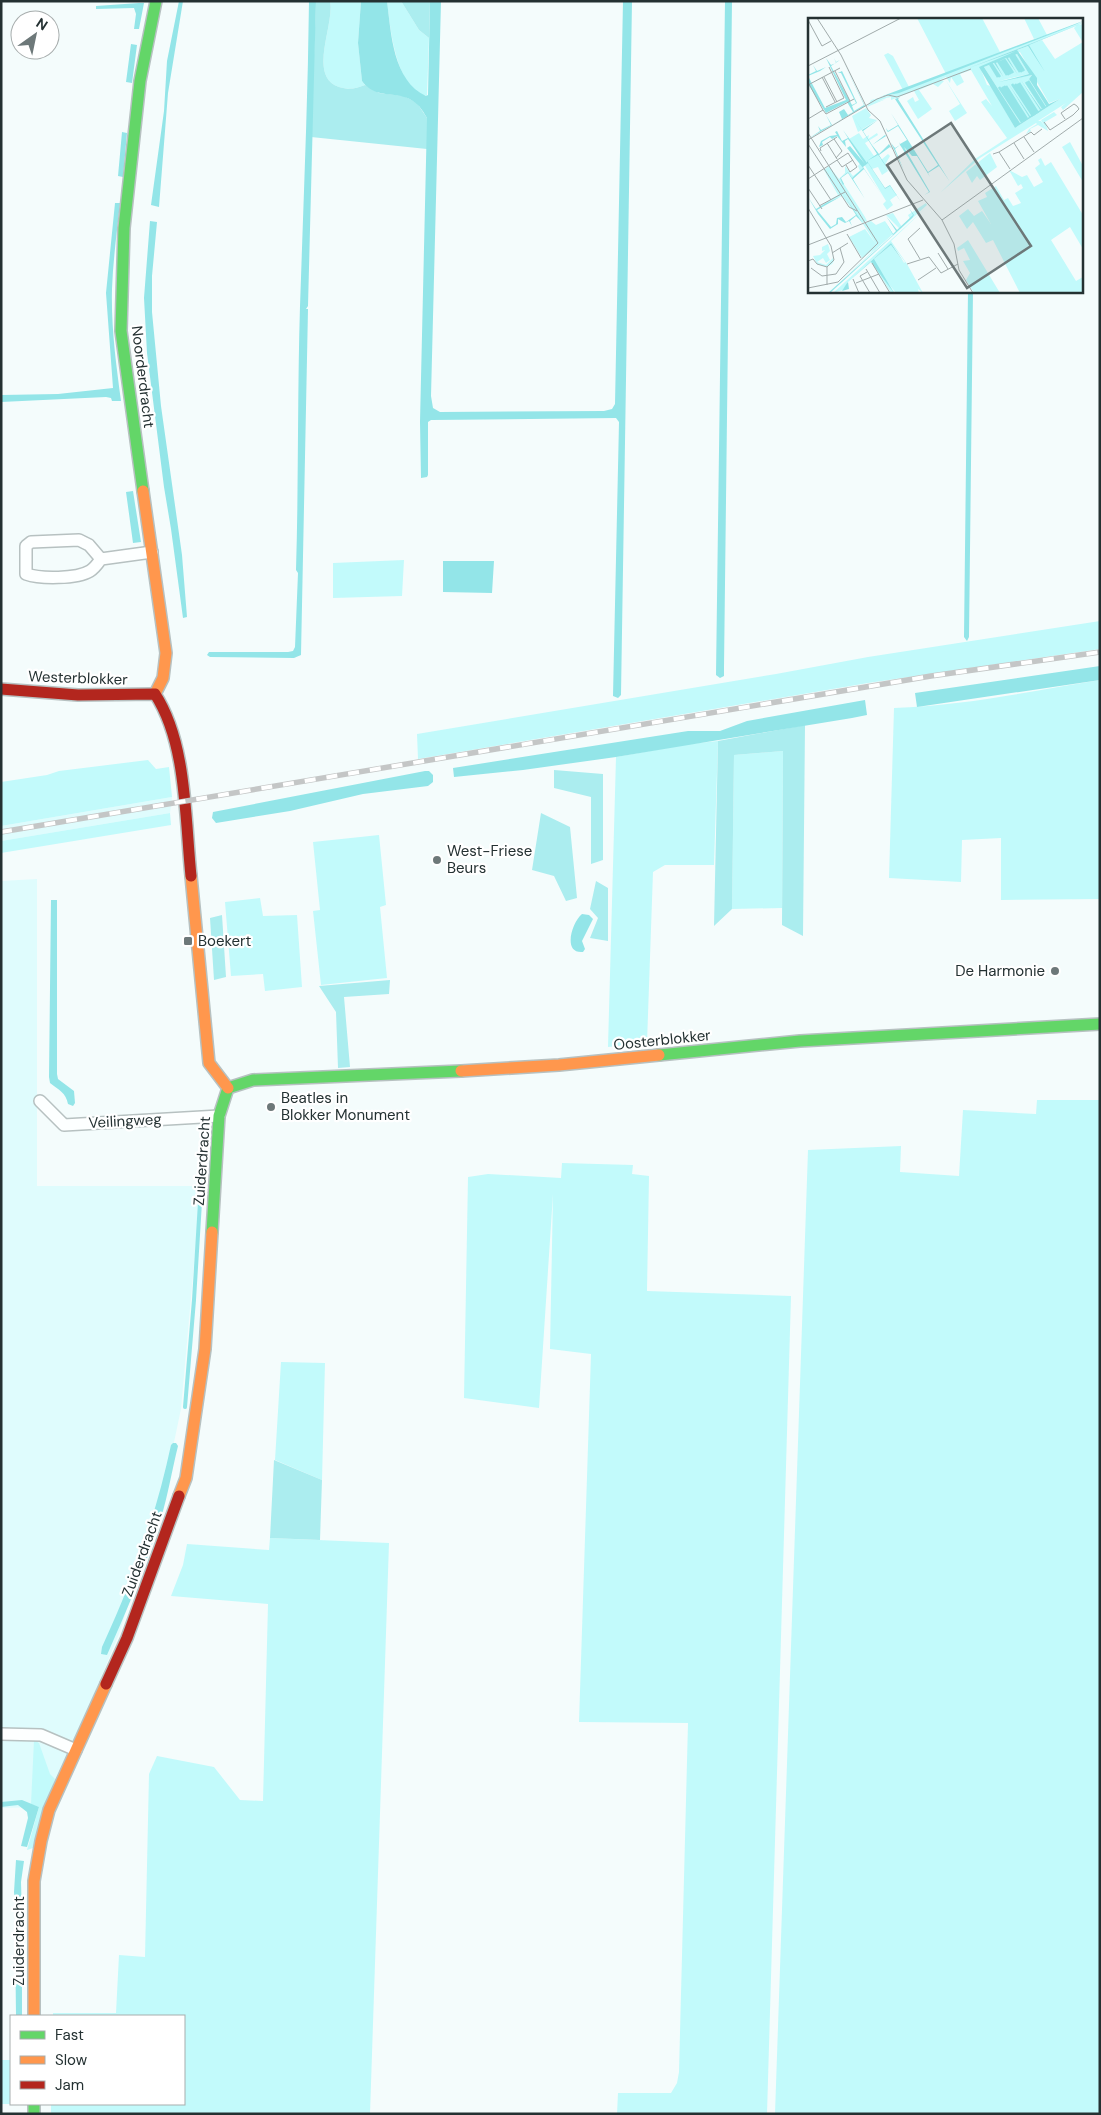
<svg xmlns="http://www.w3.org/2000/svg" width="1101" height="2115" viewBox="0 0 1101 2115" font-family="'DM Sans',sans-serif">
<rect width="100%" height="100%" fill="#f4fcfc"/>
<path fill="#dffcfd" d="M 172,797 L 170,813 L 1,841 L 1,826 Z
M 37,879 L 37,1186 L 201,1186 L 181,1409 L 166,1480 L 119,1634 L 87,1711 L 42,1807 L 1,1808 L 1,881 Z"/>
<path fill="#c2fafb" d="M 330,1 L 361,1 L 358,43 L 362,81 L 365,85 C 355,89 349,90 339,87 C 307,76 335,25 330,1 Z
M 387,1 L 401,1 L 419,30 L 429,38 L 427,96 C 396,91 390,27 387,1 Z
M 404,560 L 402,596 L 333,598 L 333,563 Z
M 1100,621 L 1100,649 L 868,683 L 418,759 L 417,734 L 776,674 L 868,657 Z
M 1100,680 L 1100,899 L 1001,900 L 1001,838 L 962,840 L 961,882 L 889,878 L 894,708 C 963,706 1032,691 1100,680 Z
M 718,741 L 714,865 L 665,865 L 653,872 L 647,1043 L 608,1047 L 616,757 L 689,744 Z
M 783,751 L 782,908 L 732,909 L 734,755 Z
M 148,760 L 156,769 L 169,767 L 172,797 L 1,826 L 1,782 L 47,775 L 59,771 Z
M 170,813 L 171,825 L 1,853 L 1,841 Z
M 379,835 L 386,905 L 380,907 L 387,978 L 321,985 L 313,911 L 320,910 L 313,842 Z
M 260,898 L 263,916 L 297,915 L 302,987 L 265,991 L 263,974 L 231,976 L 225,902 Z
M 1037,1100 L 1100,1100 L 1100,2114 L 775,2114 L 808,1150 L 901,1146 L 900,1172 L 959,1176 L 963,1110 L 1036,1114 Z
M 562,1163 L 633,1165 L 632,1174 L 649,1176 L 647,1291 L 791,1296 L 767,2114 L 617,2114 L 618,2093 L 671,2093 L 677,2083 L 679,2072 L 688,1723 L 579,1722 L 591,1354 L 550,1349 L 553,1194 L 539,1408 L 464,1398 L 468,1177 L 488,1174 L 561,1178 Z
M 281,1362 L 325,1363 L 322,1480 L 275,1460 Z
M 270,1538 L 389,1543 L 370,2114 L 51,2114 L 51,2104 L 184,2104 L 184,2016 L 53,2016 L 53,2013 L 116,2013 L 119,1955 L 145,1957 L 149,1774 L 157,1756 L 214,1767 L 240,1800 L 263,1801 L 268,1604 L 171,1596 L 183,1565 L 187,1544 L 269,1550 Z
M 34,1740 L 39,1743 L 50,1774 L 55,1779 L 33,1848 L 27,1850 L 39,1807 L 31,1804 Z
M 1,2060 L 11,2060 L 11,2104 L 21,2104 L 1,2104 Z"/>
<path fill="#abedef" d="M 316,1 L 330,1 C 335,25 307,76 339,87 C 349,90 355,89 365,85 L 379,93 L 404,96 L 417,103 L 427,118 L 427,149 L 311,137 Z
M 401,1 L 430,1 L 429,38 L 419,30 Z
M 805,725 L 803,936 L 782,925 L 783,751 L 734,755 L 732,909 L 714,926 L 718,741 Z
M 554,770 L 603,774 L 603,860 L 591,864 L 591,797 L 554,788 Z
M 541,813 L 570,827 L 577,898 L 566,901 L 554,876 L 532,870 Z
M 596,881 L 608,888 L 608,941 L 590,938 L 598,918 L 590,909 Z
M 222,915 L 226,977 L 214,980 L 210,918 Z
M 390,980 L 389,994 L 344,997 L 350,1067 L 338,1068 L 336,1012 L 319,986 Z
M 274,1460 L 322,1480 L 320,1540 L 270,1538 Z"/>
<path fill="#93e5e8" d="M 179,1 L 183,1 L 168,93 L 159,207 L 151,205 L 164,111 L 167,61 Z
M 309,1 L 316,1 L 308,306 L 306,309 L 308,309 L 301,655 L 294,658 L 210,657 L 207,655 L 209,652 L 288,652 L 293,651 L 295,647 L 298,573 L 296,570 C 299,472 297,375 301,278 C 304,186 308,94 309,1 Z
M 361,1 L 387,1 C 391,33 393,81 426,96 L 428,95 L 430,1 L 441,1 L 431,396 L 433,408 L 440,412 L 604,411 L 612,409 L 615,404 L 623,1 L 632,1 L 621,695 L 618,698 L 613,696 L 619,422 L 616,418 L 431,420 L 428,422 L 428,475 L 427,477 L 421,478 L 420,422 L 427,118 C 409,81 380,106 362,81 L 358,43 Z
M 725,1 L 732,1 L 724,667 L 724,676 L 720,678 L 716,675 Z
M 139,3 L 144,3 L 139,29 L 134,29 L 136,14 L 134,8 L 96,9 L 96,6 Z
M 131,44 L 137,45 L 132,83 L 126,82 Z
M 122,132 L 127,133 L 123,177 L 118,176 Z
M 115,203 L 120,203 C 117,232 113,260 112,289 C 111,327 116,363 121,401 L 112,401 L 111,398 L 106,397 L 1,402 L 1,395 L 58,394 L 113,388 L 106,293 Z
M 150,221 L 157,222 L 152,276 L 152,312 L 161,406 L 182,555 L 187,617 L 183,618 L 171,529 L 164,487 L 147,353 L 144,298 Z
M 968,291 L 973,291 L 969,637 L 967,641 L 964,637 Z
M 133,491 L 141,542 L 133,543 L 126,492 Z
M 494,561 L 492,593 L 443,592 L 443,561 Z
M 1100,666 L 1100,680 L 917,707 L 915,693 Z
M 865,700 L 867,715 L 852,718 L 616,757 L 523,770 L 454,777 L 453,768 L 688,731 L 720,731 L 747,721 Z
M 425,771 L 429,771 L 433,775 L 433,782 L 428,786 L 363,794 L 290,811 L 216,823 L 212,818 L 213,812 Z
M 51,900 L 57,900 L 57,1074 L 58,1079 L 74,1091 L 75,1103 L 73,1106 L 68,1104 C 66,1093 59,1090 50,1083 L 49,1077 Z
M 582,914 L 589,915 L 593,919 L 582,941 L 585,949 L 583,952 C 562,954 572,922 582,914 Z
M 173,1443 L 176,1443 L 178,1446 C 172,1470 168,1495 161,1518 C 146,1565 127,1610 107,1655 L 101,1654 L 102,1647 C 132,1582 156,1516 171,1445 Z
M 22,1800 L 39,1807 L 27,1847 L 21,1846 L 28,1818 L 27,1812 L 18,1805 L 1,1807 L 1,1802 Z
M 16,1860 L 24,1861 L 21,1882 L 22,1918 L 16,1918 L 14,1892 Z
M 22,1930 L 22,2016 L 16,2016 L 15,1931 Z"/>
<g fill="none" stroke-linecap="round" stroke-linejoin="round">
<path stroke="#93e5e8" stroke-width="4" d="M 185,1407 L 194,1300 L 204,1137"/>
<g stroke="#b7c1c1" stroke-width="14">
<path id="street" d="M 101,559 C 98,563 95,568 90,571 C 77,579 40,579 26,574 L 26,546 L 31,542 L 79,540 L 89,545 L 101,559 L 152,552
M 40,1101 L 64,1125 L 219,1116
M 1,1734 L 41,1735 L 76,1750"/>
</g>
<g stroke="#b7c1c1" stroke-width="14">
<path id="fast" d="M 143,491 L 121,331 L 124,228 L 140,81 L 156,1
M 659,1055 L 800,1041 L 1100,1024
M 228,1088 L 253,1080 L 461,1071
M 212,1232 L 219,1116 L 228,1088
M 34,2104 L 34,2114"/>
</g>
<g stroke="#b7c1c1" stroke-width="14">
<path id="slow" d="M 143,491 L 166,653 L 163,678 L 155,694
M 191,876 L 209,1063 L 228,1088
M 461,1071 L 559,1065 L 659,1055
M 179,1496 L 186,1478 L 205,1349 L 212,1232
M 34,2016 L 34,1881 L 41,1841 L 49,1810 L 106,1684"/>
</g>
<g stroke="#b7c1c1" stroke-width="14">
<path id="jam" d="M 1,689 L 78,695 L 155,694
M 155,694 C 187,743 185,819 191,876
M 106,1684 L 127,1638 L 179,1496"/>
</g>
<use href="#street" stroke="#fdffff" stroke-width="11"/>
<use href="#fast" stroke="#63d668" stroke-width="11"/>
<use href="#slow" stroke="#ff974d" stroke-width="11"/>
<use href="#jam" stroke="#b3261e" stroke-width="11"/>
<g stroke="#c4c6c6" stroke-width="5.5">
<path id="rail" d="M 1,832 L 931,676 L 1100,652"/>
</g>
<use href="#rail" stroke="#fff" stroke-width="4" stroke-dasharray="11" stroke-linecap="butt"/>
</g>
<g fill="#6d7879" stroke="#fff" stroke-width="2">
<circle cx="437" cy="860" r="5"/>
<rect x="183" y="936" width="10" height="10" rx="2.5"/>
<circle cx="1055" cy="971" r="5"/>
<circle cx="271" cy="1107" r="5"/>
</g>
<g text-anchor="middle" stroke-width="4.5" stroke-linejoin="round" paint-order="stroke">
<g font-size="15" fill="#243132" stroke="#fff">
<text transform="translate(143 377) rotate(83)" y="5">Noorderdracht</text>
<text transform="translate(78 678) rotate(2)" y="5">Westerblokker</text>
<text transform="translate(662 1040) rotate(-6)" y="5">Oosterblokker</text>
<text transform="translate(125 1121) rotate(-3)" y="5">Veilingweg</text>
<text transform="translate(202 1161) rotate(-86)" y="5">Zuiderdracht</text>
<text transform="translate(142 1554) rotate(-70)" y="5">Zuiderdracht</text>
<text transform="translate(19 1941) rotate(-90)" y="5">Zuiderdracht</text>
</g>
<g font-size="15" fill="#243132" stroke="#fff" text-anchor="start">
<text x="447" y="856">West-Friese<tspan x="447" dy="17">Beurs</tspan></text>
<text x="198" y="946">Boekert</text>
<text x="1045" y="976" text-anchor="end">De Harmonie</text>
<text x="281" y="1103">Beatles in<tspan x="281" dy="17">Blokker Monument</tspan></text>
</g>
</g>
<g transform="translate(808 18)">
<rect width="275" height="275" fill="#f4fcfc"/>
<path d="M 109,0 L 174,0 L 192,34 L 190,35 L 275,4 L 271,7 L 275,6 L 274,23 L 266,10 L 268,8 L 164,49 L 220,28 L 226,38 L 220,27 L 234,22 L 247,41 L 275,24 L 275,74 L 255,92 L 253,89 L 258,85 L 230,103 L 233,103 L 239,112 L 233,102 L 246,94 L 249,97 L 237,104 L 240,113 L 230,107 L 222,111 L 223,113 L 218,116 L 221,111 L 229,106 L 228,105 L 172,140 L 132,175 L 167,141 L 199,120 L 173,84 L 178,81 L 184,88 L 163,52 L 152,56 L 156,64 L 149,68 L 143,59 L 142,65 L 138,59 L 132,62 L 136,63 L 130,69 L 125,66 L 111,72 L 124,91 L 110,101 L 99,83 L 105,79 L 107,84 L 111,82 L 106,73 L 83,82 L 83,79 L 78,80 L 81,79 L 68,84 L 78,81 L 59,89 L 63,82 L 84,77 L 95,72 L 76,37 L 80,35 L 85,38 L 101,69 L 99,71 L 138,56 ZM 212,34 L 241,85 L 252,81 L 207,110 L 183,68 L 179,67 L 172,49 ZM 216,0 L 230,0 L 239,17 L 226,21 ZM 209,36 L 221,56 L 191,63 L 224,57 L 221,61 L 238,88 L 233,91 L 214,62 L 232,92 L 222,99 L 200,65 L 221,99 L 212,105 L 176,49 L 186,45 L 196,60 L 188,45 L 198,40 L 210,57 L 200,40 ZM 137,61 L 159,95 L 147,103 L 141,93 L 152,86 ZM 58,90 L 63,97 L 61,100 L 69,102 L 50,114 L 44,98 ZM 51,115 L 55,121 L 61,117 L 60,121 L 69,115 L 70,117 L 57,125 L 66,138 L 70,137 L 73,142 L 80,136 L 82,138 L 77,147 L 80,153 L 74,157 L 70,149 L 64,151 L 77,171 L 82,168 L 89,177 L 82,182 L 85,187 L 79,192 L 75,186 L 78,183 L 41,121 ZM 262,124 L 275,148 L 275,164 L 254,129 ZM 182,135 L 189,149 L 172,162 L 169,158 L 164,165 L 158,154 ZM 233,140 L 237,148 L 243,144 L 275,197 L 275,231 L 262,209 L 243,222 L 268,263 L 275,259 L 275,275 L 212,275 L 185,222 L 178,225 L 165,204 L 159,211 L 151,198 L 160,191 L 166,198 L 174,193 L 183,206 L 170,183 L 179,179 L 177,175 L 188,168 L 196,182 L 200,180 L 205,188 L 213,185 L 207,175 L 215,170 L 213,166 L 210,168 L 201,152 L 214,159 L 219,157 L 226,169 L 235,164 L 227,150 L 232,146 L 230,142 ZM 52,145 L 55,150 L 49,156 L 44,160 L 40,154 L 32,160 L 57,199 L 59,203 L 54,205 L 36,177 L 44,191 L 34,178 L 12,188 L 30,177 L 16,152 L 21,148 L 31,161 L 37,155 L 37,148 L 45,158 L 52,153 L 50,148 ZM 118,185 L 119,187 L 22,275 L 92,211 L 78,197 L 85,195 L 94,209 L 102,201 L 100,197 ZM 120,188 L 83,223 L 99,246 L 115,275 L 110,271 L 111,275 L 88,275 L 80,265 L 87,275 L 83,275 L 63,244 L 66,241 L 78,260 L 66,241 L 83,227 L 96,245 L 97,244 L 83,225 L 39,265 L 38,271 L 25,275 ZM 63,203 L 68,207 L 77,203 L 85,216 L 35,261 L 67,231 L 54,240 L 41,219 L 57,211 L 68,226 L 55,206 ZM 160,222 L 192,275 L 166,275 L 158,262 L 162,255 L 155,243 L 162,242 L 156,230 L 150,233 L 149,230 ZM 20,226 L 22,233 L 19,236 L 22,242 L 18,245 L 15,240 L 9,244 L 18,247 L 25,240 L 24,236 L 26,243 L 24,246 L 19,249 L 9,246 L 5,238 L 12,237 L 17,232 L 14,233 L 14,229 Z" fill="#c2fafb" fill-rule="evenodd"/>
<path d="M 275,3 L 269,6 L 91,75 L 72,79 L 45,26 L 72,79 ZM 275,5 L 221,27 L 237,54 L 220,28 L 209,32 L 229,60 L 229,67 L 241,86 L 252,81 L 207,110 L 171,49 L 208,33 L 161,50 ZM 209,36 L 221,56 L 191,64 L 224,57 L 221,61 L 238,88 L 233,91 L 213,62 L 232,92 L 222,98 L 200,65 L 221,99 L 212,105 L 176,49 L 186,45 L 196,60 L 188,45 L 198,40 L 210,57 L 200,40 ZM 18,40 L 23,47 L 28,45 L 26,40 L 28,44 L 32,42 L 23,48 L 44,87 L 48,85 L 33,55 L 30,55 L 34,53 L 49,85 L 44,88 L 46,93 L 56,87 L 35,43 L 57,88 L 0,121 L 12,113 L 10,108 L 13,112 L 23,107 L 18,97 L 24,107 L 34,101 L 31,94 L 36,91 L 40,97 L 45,94 L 39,84 L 18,95 L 0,66 L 0,57 L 8,53 L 5,47 L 9,53 L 18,49 L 12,53 L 0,58 L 17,90 L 38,82 ZM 92,79 L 90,81 L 142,164 L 131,148 L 120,155 L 122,159 L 109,138 L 104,138 L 96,129 L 122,174 L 116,177 L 121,174 L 94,130 L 92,127 L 87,131 L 96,153 L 83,125 L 87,130 L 92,127 L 91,124 L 92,126 L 99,122 L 90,108 L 80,114 L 79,113 L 78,110 L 80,113 L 90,107 L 83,95 L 120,154 L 130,147 L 87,81 ZM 57,91 L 45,98 L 54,112 L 70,102 L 55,113 L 64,127 L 77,117 L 78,118 L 64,127 L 71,136 L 81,126 L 84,131 L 82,129 L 71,137 L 86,160 L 70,137 L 59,143 L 77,170 L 82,167 L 93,184 L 82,168 L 77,171 L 60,145 L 55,149 L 76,180 L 56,151 L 45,161 L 57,181 L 40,155 L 33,160 L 36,166 L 35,167 L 32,160 L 40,154 L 44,160 L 55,150 L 39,130 L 42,128 L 57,146 L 40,121 L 37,123 L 38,129 L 29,118 L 24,121 L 22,119 L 14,124 L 15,127 L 11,129 L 13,123 L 22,118 L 29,117 L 27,114 L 29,113 L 34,123 L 40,120 L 35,112 L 59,145 L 59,143 L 69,136 L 45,98 ZM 35,176 L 54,204 L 48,198 L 42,203 L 44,208 L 41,203 L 37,205 L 30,201 L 30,206 L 22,211 L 10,196 L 0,179 L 8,191 L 18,185 L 32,179 L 9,192 L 23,209 L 28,206 L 29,200 L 34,199 L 38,204 L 48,197 ZM 101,190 L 106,197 L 104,200 L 22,275 L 20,275 L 85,217 L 77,203 L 85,216 L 88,213 L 78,198 L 89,212 L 105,197 ZM 83,225 L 97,246 L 83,227 L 66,241 L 88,275 L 66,241 L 86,275 L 63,244 L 40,264 L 41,271 L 34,273 L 39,265 Z" fill="#93e5e8" fill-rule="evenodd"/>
<path fill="none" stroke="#93e5e8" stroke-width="2.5" d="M 204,37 L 214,54M 206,37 L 216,53M 202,38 L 212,54M 196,41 L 205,55M 194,42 L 203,56M 190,43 L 199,57M 192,43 L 201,57M 183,45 L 192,59M 182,46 L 190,59M 220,63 L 237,90M 218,64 L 235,90M 211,65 L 230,95M 204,66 L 225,98M 207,66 L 227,97M 209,66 L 228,96M 196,68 L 218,102M 198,68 L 219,101M 191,69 L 214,104M 194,69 L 216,103"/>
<path fill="none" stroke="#a1abab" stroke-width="1" d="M 9,0 L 33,37 L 60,92 L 72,103 L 99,162 L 134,202M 0,2 L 14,28 L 23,23M 0,48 L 93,0M 27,53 L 42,83M 14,59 L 27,84M 16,59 L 29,84M 1,66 L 15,92M 0,67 L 32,50M 18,89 L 36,80 L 21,49M 15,92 L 18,96 L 46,81M 0,101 L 15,92M 257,101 L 253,95 L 266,86 L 269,88M 236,104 L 242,112 L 265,97 L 271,91 L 269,88M 0,115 L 70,225 L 30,264 L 0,270M 216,119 L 226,134M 26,121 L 34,133 L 28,140M 0,122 L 69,81 L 80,77 L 89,79 L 163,51M 19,125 L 29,141M 206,125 L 216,141M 0,126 L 41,189 L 49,193M 13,133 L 12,130 L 29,119M 191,134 L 223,114 L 226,117 L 234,111M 185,136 L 191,134 L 202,151M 29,142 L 34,149 L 45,142M 0,147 L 23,182M 0,161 L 40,135 L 49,149 L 42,154 L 38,147M 0,170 L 14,191M 11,188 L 37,174M 0,190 L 23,228 L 26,242 L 19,249M 134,202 L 275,100M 134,202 L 146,226 L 151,252 L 165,275M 112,210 L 100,221 L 112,241M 39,216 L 53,240M 0,227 L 115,182M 24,235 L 40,225M 130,235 L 140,251M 0,243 L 5,241 L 9,246 L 19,249M 64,245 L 82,275M 99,246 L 121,239 L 133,255 L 150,246M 3,250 L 14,258 L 28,256 L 36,244 L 32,230M 58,251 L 72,275M 59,254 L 52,258 L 62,275M 45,261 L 51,275M 110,262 L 128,250M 48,265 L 71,256M 19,267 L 19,249"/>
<path fill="#6d7879" fill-opacity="0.15" stroke="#6d7879" stroke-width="2.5" d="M 143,105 L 223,228 L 159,270 L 79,147 Z"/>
<rect width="275" height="275" fill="none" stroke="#243132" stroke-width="2.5"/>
</g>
<rect width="1101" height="2115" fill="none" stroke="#243132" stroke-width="5"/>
<rect x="10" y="2015" width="175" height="90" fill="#ffffff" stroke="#a7adad"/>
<rect x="20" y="2031" width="25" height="8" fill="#63d668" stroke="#a7adad"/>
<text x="55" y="2040" font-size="15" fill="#243132">Fast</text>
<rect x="20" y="2056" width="25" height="8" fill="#ff974d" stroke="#a7adad"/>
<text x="55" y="2065" font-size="15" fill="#243132">Slow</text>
<rect x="20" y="2081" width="25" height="8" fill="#b3261e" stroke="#a7adad"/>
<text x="55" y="2090" font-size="15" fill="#243132">Jam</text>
<g transform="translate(35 35) rotate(33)"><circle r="24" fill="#ffffff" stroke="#a7adad"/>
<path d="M0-4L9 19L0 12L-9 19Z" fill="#6d7879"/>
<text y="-8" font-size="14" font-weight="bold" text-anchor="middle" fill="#243132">N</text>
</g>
</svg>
